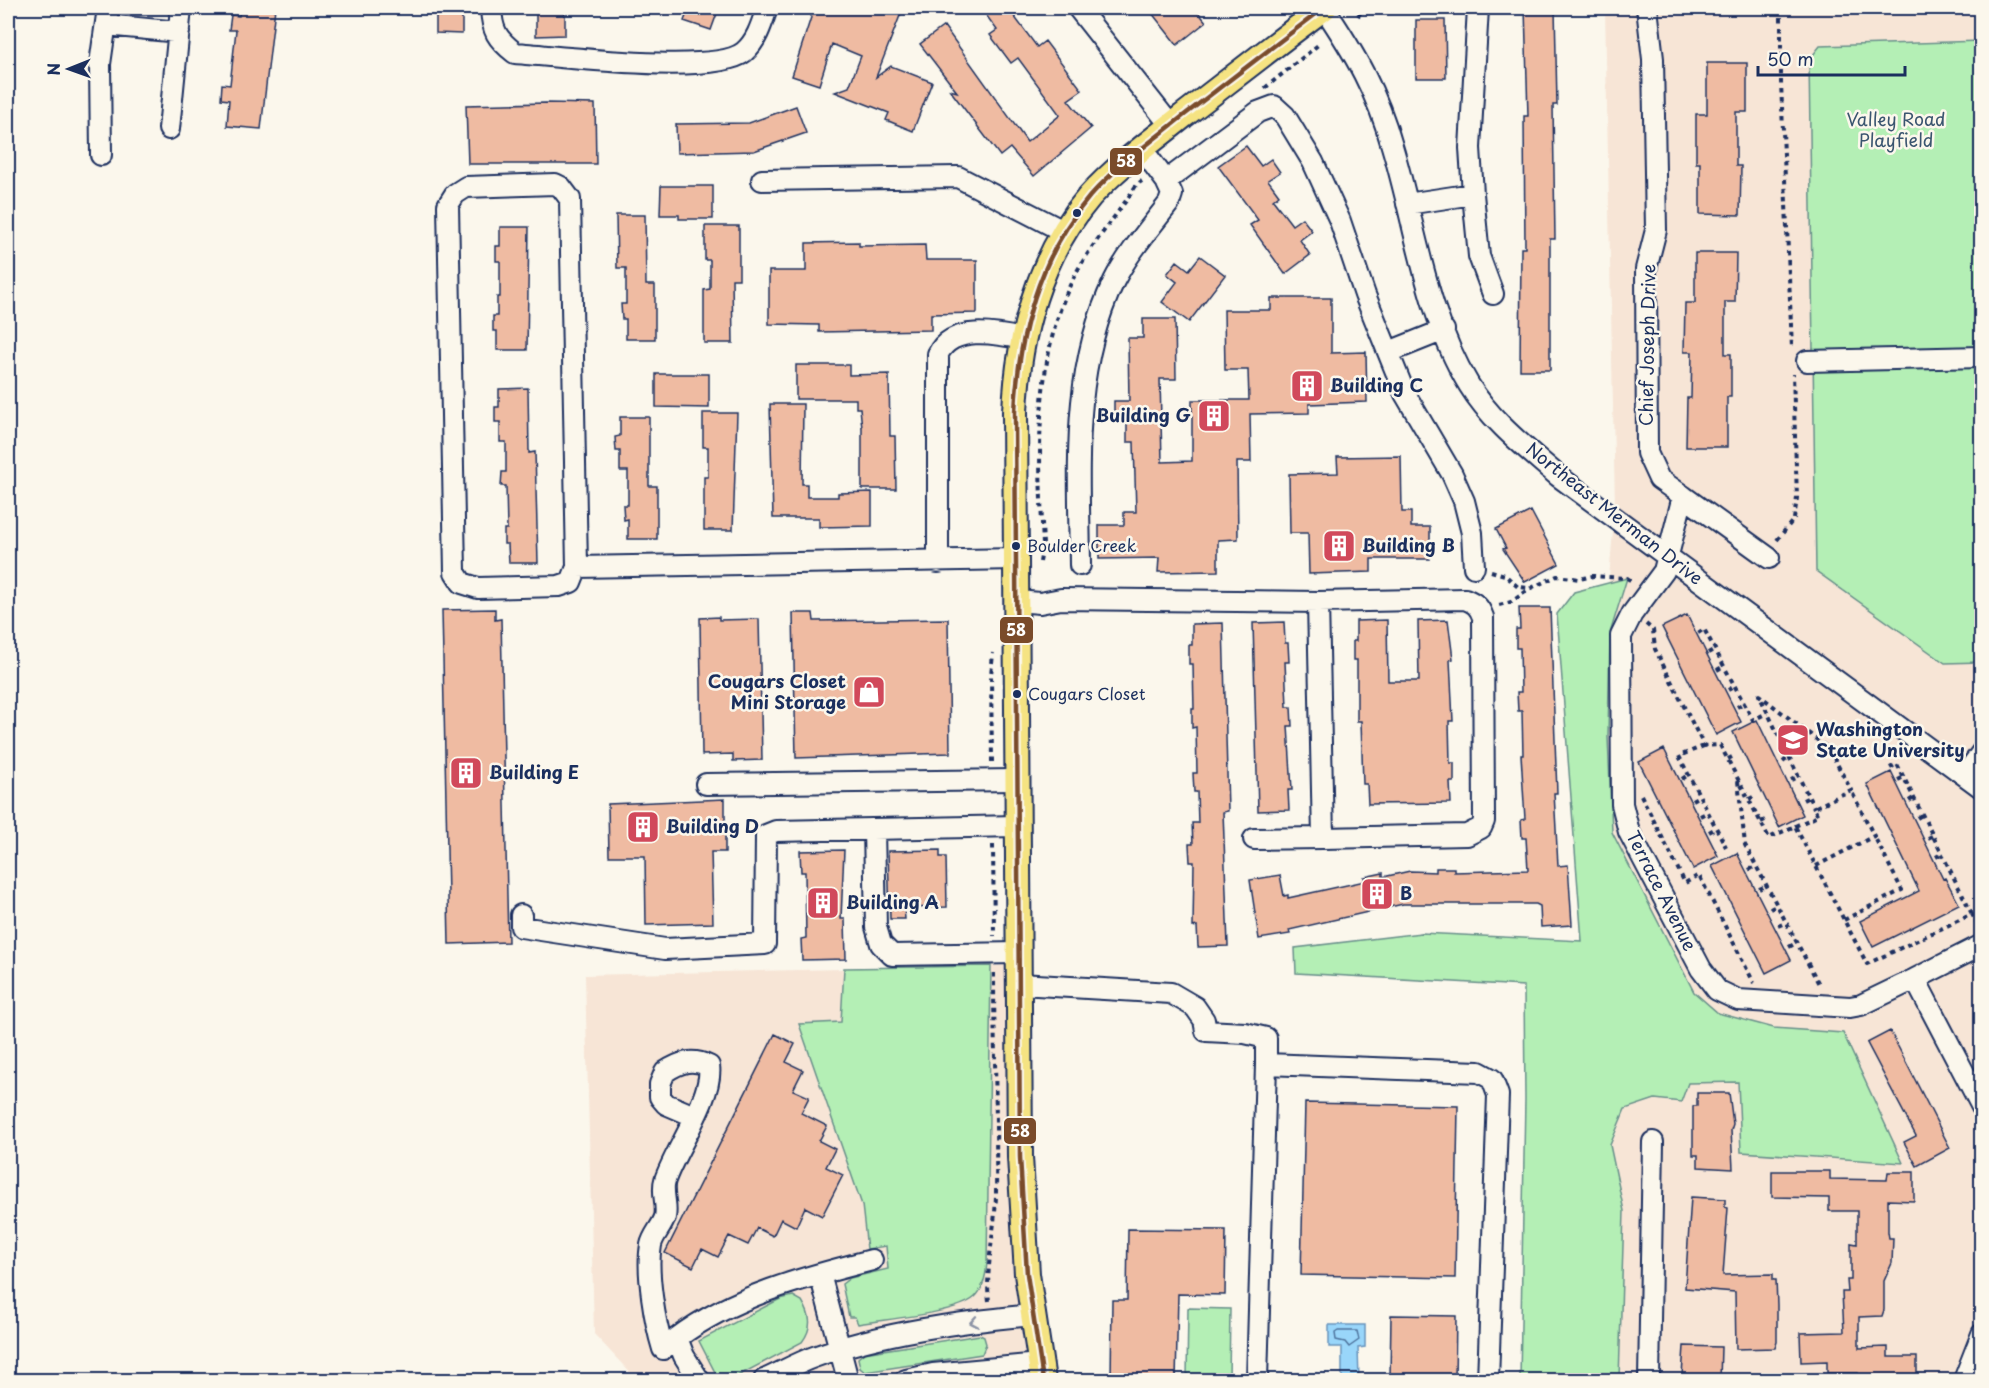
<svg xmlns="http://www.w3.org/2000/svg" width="1989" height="1388" viewBox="0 0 1989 1388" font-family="'Playpen Sans',sans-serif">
<rect width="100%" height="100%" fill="#fbf7ec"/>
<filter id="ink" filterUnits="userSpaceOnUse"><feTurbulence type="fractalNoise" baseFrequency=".0167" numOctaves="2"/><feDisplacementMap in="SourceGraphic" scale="12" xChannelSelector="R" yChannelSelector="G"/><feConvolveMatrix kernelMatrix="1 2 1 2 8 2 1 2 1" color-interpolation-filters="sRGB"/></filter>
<g filter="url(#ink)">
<path fill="#f7e5d6" d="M 1605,8 L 1981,8 L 1981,1380 L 1520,1380 L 1525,1099 L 1523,950 L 1616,950 L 1602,660 L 1615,508 Z
M 1019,965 L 1043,1380 L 637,1380 L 594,1334 L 585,975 Z"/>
<path fill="#b4efb5" stroke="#688f8a" stroke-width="1.5" d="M 1981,41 L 1981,662 L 1945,663 L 1816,571 L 1809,60 L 1820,46 Z
M 1627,578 L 1610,633 L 1608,737 L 1612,832 L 1694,992 L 1718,1013 L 1774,1028 L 1843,1033 L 1903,1163 L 1741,1152 L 1738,1082 L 1688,1083 L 1681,1102 L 1655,1099 L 1625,1109 L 1610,1145 L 1624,1211 L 1619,1380 L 1520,1380 L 1525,1099 L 1524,986 L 1296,973 L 1295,948 L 1421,933 L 1582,941 L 1557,614 L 1574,592 Z
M 991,966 L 987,1263 C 986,1274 984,1289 975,1297 C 956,1314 885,1319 858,1324 L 855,1317 L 849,1317 L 842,1284 L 850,1278 L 888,1269 L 886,1246 L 867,1249 L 862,1205 L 799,1024 L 841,1022 L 844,968 Z
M 793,1296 L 802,1301 C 811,1316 813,1327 802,1342 L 730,1380 L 718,1378 L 699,1341 L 780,1299 Z
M 1188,1308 L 1230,1309 L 1229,1380 L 1187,1380 Z
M 980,1335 L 984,1337 L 986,1344 L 982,1354 L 865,1372 L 860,1368 L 858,1358 L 864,1353 Z"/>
<path fill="#99d6fa" stroke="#6793bc" stroke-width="1.5" d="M 1329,1325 L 1365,1325 L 1365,1347 L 1358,1348 L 1359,1380 L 1333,1380 L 1342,1378 L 1342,1347 L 1329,1347 Z"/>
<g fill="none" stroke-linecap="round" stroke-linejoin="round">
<path stroke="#4d729c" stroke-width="1.5" d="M 1338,1331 L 1357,1331 L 1359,1340 L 1349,1347 L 1345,1342 L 1336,1340 L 1335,1333 Z"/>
</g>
<path fill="#efbba2" stroke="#1b2f5e" stroke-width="1.5" d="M 240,8 L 275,8 L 261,129 L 227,126 L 229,100 L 221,99 L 222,84 L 230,85 L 236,30 L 229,30 L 231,15 L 239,16 Z
M 436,8 L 462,8 L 462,34 L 436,33 Z
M 536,8 L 565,8 L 565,35 L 536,36 Z
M 689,8 L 719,8 L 711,30 L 684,21 Z
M 814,8 L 903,8 L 876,77 L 891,66 L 932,82 L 913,131 L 886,120 L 889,113 L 835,92 L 849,87 L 861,56 L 832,44 L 819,85 L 792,76 Z
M 981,8 L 1008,8 L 1037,47 L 1045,41 L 1082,90 L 1068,100 L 1091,128 L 1034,176 L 1010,148 L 1000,156 L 950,90 L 957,92 L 920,44 L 944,26 L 1027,142 L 1060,115 L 1018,58 L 1011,63 L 990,35 L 997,30 Z
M 1148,8 L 1195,8 L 1206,22 L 1177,45 Z
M 1525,8 L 1555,8 L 1557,105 L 1553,105 L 1555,239 L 1550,239 L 1550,370 L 1520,370 L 1521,248 L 1525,248 L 1524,116 L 1528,116 Z
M 1416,20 L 1445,20 L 1446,78 L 1416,78 Z
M 1707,63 L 1747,63 L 1747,112 L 1736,112 L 1736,166 L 1741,166 L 1740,215 L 1700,214 L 1700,163 L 1696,163 L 1696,114 L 1707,114 Z
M 546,103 L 595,104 L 596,164 L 468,164 L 466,105 Z
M 796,106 L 806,133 L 754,151 L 677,153 L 676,124 L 749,123 Z
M 1246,146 L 1261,166 L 1271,159 L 1280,172 L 1268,180 L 1279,195 L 1273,200 L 1292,225 L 1302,218 L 1312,231 L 1300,240 L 1310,255 L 1285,274 L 1250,225 L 1258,220 L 1218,166 Z
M 661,186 L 713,186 L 713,219 L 679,219 L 679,215 L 660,215 Z
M 616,215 L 645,215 L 646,285 L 655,285 L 655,339 L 626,339 L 626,319 L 622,319 L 621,304 L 626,304 L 626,268 L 617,268 Z
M 705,226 L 739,226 L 739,279 L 732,279 L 733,343 L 704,343 L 704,290 L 710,289 L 710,260 L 705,260 Z
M 500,227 L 529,227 L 527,350 L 497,350 L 497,331 L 493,331 L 493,316 L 497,316 L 497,297 L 500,297 L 500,261 L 496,261 L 496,246 L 500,246 Z
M 859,242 L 859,246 L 925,245 L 926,260 L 977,260 L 977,313 L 931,314 L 931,330 L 819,332 L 819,325 L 769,324 L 769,271 L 806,271 L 806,243 Z
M 1695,253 L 1736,253 L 1735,302 L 1725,302 L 1725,354 L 1731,354 L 1731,397 L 1727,397 L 1727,447 L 1686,447 L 1687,398 L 1691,398 L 1692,352 L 1684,352 L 1685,303 L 1695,303 Z
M 1200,256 L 1225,275 L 1189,322 L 1162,302 L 1177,282 L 1167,274 L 1177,261 L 1189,270 Z
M 1271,298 L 1331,298 L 1331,353 L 1366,352 L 1367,402 L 1309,404 L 1309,413 L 1250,414 L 1251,462 L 1237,462 L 1238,539 L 1218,540 L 1218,571 L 1158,572 L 1159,558 L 1099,559 L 1099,525 L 1124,525 L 1124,512 L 1136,512 L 1134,442 L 1127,442 L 1127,417 L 1114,417 L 1114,401 L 1129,401 L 1128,338 L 1143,338 L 1143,319 L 1175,319 L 1176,379 L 1160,379 L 1162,462 L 1192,461 L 1192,400 L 1249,400 L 1248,370 L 1225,370 L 1224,310 L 1271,310 Z
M 796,365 L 849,365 L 849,375 L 889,374 L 890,436 L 895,436 L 896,489 L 862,489 L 862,428 L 860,408 L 856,408 L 856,399 L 796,399 Z
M 656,374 L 709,374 L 709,408 L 656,407 Z
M 528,388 L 529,453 L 535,452 L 538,563 L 509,563 L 508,544 L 504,544 L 504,529 L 507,529 L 506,486 L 501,486 L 502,472 L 506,472 L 506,442 L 500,442 L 500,422 L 495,422 L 495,407 L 499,407 L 499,389 Z
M 770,404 L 803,404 L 802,484 L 807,484 L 807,497 L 838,497 L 838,493 L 872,492 L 872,526 L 819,527 L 819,518 L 773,518 Z
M 703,413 L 737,413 L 733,530 L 704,530 L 704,477 L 708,477 L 708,447 L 703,447 Z
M 620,417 L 649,417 L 649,486 L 657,486 L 657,539 L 628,539 L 628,519 L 624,520 L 623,505 L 628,505 L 628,471 L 620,471 L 620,451 L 616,451 L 615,437 L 620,436 Z
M 1401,456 L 1402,512 L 1411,512 L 1411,527 L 1430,527 L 1430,559 L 1371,559 L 1371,572 L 1309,574 L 1308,533 L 1290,533 L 1289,474 L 1338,473 L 1337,457 Z
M 1531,511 L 1559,564 L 1525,582 L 1503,549 L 1506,548 L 1496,529 Z
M 1519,608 L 1550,608 L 1557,793 L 1554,793 L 1558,866 L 1568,865 L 1572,925 L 1541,927 L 1540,906 L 1536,904 L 1403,904 L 1289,930 L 1290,934 L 1259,939 L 1250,880 L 1280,875 L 1284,896 L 1288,895 L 1288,898 L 1365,881 L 1364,877 L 1383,873 L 1383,877 L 1410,871 L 1436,872 L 1436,868 L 1454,868 L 1454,872 L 1528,870 L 1526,838 L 1522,838 L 1521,820 L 1525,819 L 1521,755 L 1523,755 L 1522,711 L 1518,711 L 1517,692 L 1521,692 L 1520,648 L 1516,648 L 1516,629 L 1520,629 Z
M 495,609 L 495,620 L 501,619 L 508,942 L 449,944 L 442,610 Z
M 793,613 L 813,613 L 814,621 L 948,619 L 950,753 L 796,758 Z
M 1687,615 L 1741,722 L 1716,735 L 1662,627 Z
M 719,617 L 719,620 L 759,619 L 762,760 L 733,761 L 733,754 L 702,755 L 700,618 Z
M 1387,620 L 1388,681 L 1419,681 L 1418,621 L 1448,620 L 1453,659 L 1450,660 L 1453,721 L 1449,721 L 1450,763 L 1454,763 L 1454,782 L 1450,782 L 1451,803 L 1368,804 L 1367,784 L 1363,784 L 1361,721 L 1357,721 L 1357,660 L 1353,660 L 1353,641 L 1356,641 L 1356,621 Z
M 1284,622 L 1285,643 L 1288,643 L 1289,662 L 1285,662 L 1287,707 L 1291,707 L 1292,726 L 1288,726 L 1292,790 L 1288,790 L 1289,810 L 1258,811 L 1253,623 Z
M 1223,623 L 1228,811 L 1223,812 L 1228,946 L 1198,947 L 1197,926 L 1193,927 L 1194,862 L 1190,862 L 1189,844 L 1193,844 L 1192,823 L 1198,823 L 1197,792 L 1194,792 L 1193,773 L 1197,773 L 1196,727 L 1192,728 L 1192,709 L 1194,709 L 1193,664 L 1189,664 L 1189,645 L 1192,645 L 1192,624 Z
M 1757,720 L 1803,815 L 1779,827 L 1733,732 Z
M 1664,749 L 1718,856 L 1693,869 L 1639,762 Z
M 1891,772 L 1943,879 L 1945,878 L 1959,904 L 1873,947 L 1860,921 L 1919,891 L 1867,784 Z
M 725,799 L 725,852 L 711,852 L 713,923 L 646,925 L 645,856 L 609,856 L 608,804 Z
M 844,850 L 841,919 L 845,919 L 846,959 L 802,960 L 801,939 L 806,938 L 805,872 L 801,872 L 800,851 Z
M 940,850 L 940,857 L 946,857 L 947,907 L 904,908 L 905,919 L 890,919 L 888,851 Z
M 1737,853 L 1791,960 L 1766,973 L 1712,866 Z
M 1890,1031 L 1950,1148 L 1917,1166 L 1904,1142 L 1916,1136 L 1867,1043 Z
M 775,1034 L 795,1044 L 786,1062 L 803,1070 L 793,1090 L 809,1097 L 801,1113 L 827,1126 L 819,1141 L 835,1149 L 826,1167 L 843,1175 L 822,1216 L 805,1207 L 796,1227 L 781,1219 L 773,1236 L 757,1228 L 748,1245 L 729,1236 L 718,1257 L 702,1249 L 693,1267 L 665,1253 Z
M 1697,1093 L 1729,1093 L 1733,1124 L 1731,1130 L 1733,1169 L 1698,1167 L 1698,1155 L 1693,1155 L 1693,1106 L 1697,1106 Z
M 1305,1103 L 1458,1106 L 1455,1278 L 1301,1275 Z
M 1772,1171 L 1830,1171 L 1830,1179 L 1887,1180 L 1888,1172 L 1914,1172 L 1914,1201 L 1888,1200 L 1888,1232 L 1889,1238 L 1893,1238 L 1892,1263 L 1884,1281 L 1884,1310 L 1882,1316 L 1859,1317 L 1859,1348 L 1888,1347 L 1888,1357 L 1917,1357 L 1917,1380 L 1858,1380 L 1858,1373 L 1827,1373 L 1827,1361 L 1801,1362 L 1800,1333 L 1844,1332 L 1842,1292 L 1848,1292 L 1847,1280 L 1851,1280 L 1851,1243 L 1857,1244 L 1857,1211 L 1829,1211 L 1829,1198 L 1772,1197 Z
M 1691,1197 L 1725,1199 L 1725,1207 L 1728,1208 L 1723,1275 L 1773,1274 L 1773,1280 L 1776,1280 L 1777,1305 L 1777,1342 L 1775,1348 L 1736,1349 L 1735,1292 L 1685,1288 Z
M 1128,1229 L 1226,1230 L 1225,1295 L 1178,1294 L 1176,1380 L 1111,1380 L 1112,1300 L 1127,1300 Z
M 1391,1315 L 1456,1316 L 1455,1380 L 1390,1380 Z
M 1684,1346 L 1721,1347 L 1720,1380 L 1687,1380 L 1687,1376 L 1682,1376 Z"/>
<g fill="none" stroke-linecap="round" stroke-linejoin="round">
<g stroke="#1b2f5e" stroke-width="24">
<path id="minor" d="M 491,8 C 492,31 497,39 515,53 C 558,56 715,76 744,52 C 757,41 762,23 767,8
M 1078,8 L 1171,126
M 1324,8 C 1355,54 1377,92 1392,146 C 1416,225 1425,313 1469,385 C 1491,421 1526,448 1558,476 L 1982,788
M 1647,8 L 1653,59 L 1656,230 L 1646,269 L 1647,453 L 1659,479 L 1683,496 L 1664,571 L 1632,614 L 1621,636 L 1622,804 L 1629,832 L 1701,969 L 1717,990 L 1738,1000 L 1850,1007 L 1861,1005 L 1915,979
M 106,25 L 179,32
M 169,129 L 181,8
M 1142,149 L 1166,181
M 101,155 L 100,64 L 108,8
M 762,180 L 958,177 L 1065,232
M 1473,194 L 1479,256 L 1493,294
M 1407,204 L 1473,194 L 1470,148 L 1478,8
M 1389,352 L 1444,330
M 1807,361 L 1982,357
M 1683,496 L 1769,558
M 938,562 L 938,354 C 952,325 995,333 1022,339
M 1080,565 C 1079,469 1071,370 1114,281 C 1128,253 1150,228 1169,203 L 1172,194 L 1166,181 L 1258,112 L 1274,106 L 1285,116 L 1313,162 L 1340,221 L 1365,295 L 1405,394 L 1452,474 L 1464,501 L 1472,533 L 1474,567
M 577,567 L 570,199 L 561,187 L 555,184 L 466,187 L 455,194 L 448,205 L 455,572 L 462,583 L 478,588 L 559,586 L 571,582 L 577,567 L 1017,559
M 1017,601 L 1040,603 L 1061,599 L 1318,602 L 1323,838 L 1467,835 L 1481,828 L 1484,821 L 1483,617 C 1479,606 1475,603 1465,599 L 1318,602
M 1965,775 L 1982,752
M 706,784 L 1016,780
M 874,829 L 876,927 L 881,944 L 892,955 L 1019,953
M 1254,839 L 1323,838
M 521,915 L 521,927 L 665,949 L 765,944 L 766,835 L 776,831 L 1017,826
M 1982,945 L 1915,979 L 1982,1107
M 1020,984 L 1171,993 L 1195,1007 L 1204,1020 L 1206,1031 L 1245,1033 L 1266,1038 L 1266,1064
M 694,1116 L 666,1104 L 660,1097 L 660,1084 L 665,1072 C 680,1062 692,1058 709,1066 C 714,1095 675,1150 665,1180 C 661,1192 668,1205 665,1217 C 662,1227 653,1235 651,1245 C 646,1272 655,1323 663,1349 L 677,1338 L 684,1356 L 699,1380
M 820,1274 L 848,1380
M 677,1338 C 733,1296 805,1277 872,1260
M 764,1380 C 780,1373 797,1363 814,1357 C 882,1332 960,1322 1032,1315
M 906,1380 L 933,1374 L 1039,1364
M 1257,1380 L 1266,1064 L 1479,1072 L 1492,1079 L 1498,1095 L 1488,1380
M 1649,1380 L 1653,1142
M 1964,1380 L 1982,1334"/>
</g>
<g stroke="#1b2f5e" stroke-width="28">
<path id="major" d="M 1043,1380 L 1027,1274 L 1020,1157 L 1015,412 C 1018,335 1039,256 1090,196 C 1117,166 1152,141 1183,116 C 1230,80 1277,43 1324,8"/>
</g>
<path stroke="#1b2f5e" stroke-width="4" stroke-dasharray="4.5 4.5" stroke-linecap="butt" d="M 1781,8 L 1781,82 L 1792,349
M 1358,16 L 1364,8
M 1265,88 L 1318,45
M 1777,540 L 1794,519 L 1797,498 L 1793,374
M 1040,562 L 1043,545 C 1039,457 1033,365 1071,283 C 1088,247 1116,218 1137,184 L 1142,181
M 1491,571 L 1505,575 L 1518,587 L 1531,588 L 1557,576 L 1580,579 L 1593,576 L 1627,578 L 1633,582
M 1499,605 L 1511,602 L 1531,588
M 1646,624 L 1653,630 L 1655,649 L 1704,746 L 1720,745 L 1769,838 L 1795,826 L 1867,964 L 1972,914 L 1979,928
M 1698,633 L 1704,629 L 1753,720 L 1767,713
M 1708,653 L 1715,649
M 1717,670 L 1724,666
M 1728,690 L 1735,686
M 1737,707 L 1744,703
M 1704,746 L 1679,756 L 1726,847
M 1728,759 L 1736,755
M 992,762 L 991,675 L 993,653
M 1783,762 L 1789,757
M 1890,768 L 1897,764 L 1972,914
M 1682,779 L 1688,775
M 1791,780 L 1799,776
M 1898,780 L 1904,777
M 1738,781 L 1745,845 L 1820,986
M 1641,795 L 1685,883 L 1699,875 L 1754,983
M 1749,799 L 1757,795
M 1692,800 L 1699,796
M 1803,800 L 1809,797
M 1909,801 L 1915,797
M 1700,816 L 1708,812
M 1917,818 L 1923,814
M 1761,822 L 1769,818
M 1795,826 L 1818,816 L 1814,808 L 1851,790 L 1829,749 L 1759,695 L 1814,808
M 1709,832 L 1716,828
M 1928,838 L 1934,835
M 993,845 L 994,936
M 1936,857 L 1943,853
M 1816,866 L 1874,836 L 1851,790
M 1749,870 L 1756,866
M 1759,889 L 1766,886
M 1770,909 L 1776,906
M 1844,920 L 1902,890 L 1874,836
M 1778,926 L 1785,923
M 1789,947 L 1796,943
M 989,1301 C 985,1267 996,1227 996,1192 C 997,1118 994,1044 994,971"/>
<use href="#minor" stroke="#fbf7ec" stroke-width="20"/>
<use href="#major" stroke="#f5e382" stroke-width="24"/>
<g stroke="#fbf7ec" stroke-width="9">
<path id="bus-1" d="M 1043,1380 L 1027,1274 L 1020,1157 L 1015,412 C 1018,335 1039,256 1090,196 C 1117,166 1152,141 1183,116 C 1230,80 1277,43 1324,8"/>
</g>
<use href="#bus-1" stroke="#7a4b2a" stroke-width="4.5"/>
</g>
<defs><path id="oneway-chevron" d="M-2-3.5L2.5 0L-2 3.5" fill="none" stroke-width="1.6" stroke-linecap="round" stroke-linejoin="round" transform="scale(1.5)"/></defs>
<use stroke="#8b93a5" href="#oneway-chevron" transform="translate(974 1322) rotate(170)"/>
</g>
<defs>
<g id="building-square" transform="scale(1.725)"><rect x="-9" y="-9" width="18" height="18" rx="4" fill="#d1495b" stroke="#fbf7ec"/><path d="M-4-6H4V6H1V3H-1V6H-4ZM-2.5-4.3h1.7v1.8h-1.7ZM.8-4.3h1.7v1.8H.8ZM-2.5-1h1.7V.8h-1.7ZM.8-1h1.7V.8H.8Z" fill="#fff"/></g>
<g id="shop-square" transform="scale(1.725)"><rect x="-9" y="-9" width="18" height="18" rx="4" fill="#d1495b" stroke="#fbf7ec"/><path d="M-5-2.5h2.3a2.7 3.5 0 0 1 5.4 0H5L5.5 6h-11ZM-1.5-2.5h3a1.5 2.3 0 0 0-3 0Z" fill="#fff"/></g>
<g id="university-square" transform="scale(1.725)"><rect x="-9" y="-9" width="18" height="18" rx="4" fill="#d1495b" stroke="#fbf7ec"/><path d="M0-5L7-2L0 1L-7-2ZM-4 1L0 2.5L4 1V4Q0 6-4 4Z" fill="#fff"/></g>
</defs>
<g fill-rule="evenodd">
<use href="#building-square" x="1307" y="386"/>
<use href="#building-square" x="1214" y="416"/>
<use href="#building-square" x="1339" y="546"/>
<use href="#shop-square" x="869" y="692"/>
<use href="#university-square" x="1793" y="740"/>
<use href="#building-square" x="466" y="773"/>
<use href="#building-square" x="643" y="827"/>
<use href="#building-square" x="1377" y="894"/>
<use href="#building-square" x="823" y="903"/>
</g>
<g fill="#1b2f5e" stroke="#fbf7ec" stroke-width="2">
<circle cx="1077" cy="213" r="5"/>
<circle cx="1016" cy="546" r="5"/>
<circle cx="1017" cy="694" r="5"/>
</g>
<g text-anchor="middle" stroke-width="5" stroke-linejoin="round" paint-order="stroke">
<g font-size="16" fill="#1b2f5e" stroke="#fbf7ec" text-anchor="start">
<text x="1027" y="552">Boulder Creek</text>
<text x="1028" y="700">Cougars Closet</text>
</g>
<g font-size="18" fill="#3a556f" stroke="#fbf7ec">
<text x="1896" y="126">Valley Road<tspan x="1896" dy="21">Playfield</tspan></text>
</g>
<g font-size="18" fill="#1b2f5e" stroke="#fbf7ec">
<text transform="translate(1648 345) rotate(-89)" y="6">Chief Joseph Drive</text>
<text transform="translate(1614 514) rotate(38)" y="6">Northeast Merman Drive</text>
<text transform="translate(1661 891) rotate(63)" y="6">Terrace Avenue</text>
</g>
<g font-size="18" font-weight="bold" fill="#1b2f5e" stroke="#fbf7ec" text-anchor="start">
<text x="1330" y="392">Building C</text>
<text x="1191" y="422" text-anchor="end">Building G</text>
<text x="1362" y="552">Building B</text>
<text x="846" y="688" text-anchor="end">Cougars Closet<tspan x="846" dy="21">Mini Storage</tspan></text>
<text x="1816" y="736">Washington<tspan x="1816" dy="21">State University</tspan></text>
<text x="489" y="779">Building E</text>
<text x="666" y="833">Building D</text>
<text x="1400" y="900">B</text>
<text x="846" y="909">Building A</text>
</g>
</g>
<g stroke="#fbf7ec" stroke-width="2">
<rect x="1109" y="147" width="34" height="29" rx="6" fill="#7a4b2a"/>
<rect x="999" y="616" width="35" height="28" rx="6" fill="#7a4b2a"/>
<rect x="1003" y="1117" width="34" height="28" rx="6" fill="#7a4b2a"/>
</g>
<g font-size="16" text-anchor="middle" font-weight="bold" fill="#fff">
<text x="1126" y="167">58</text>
<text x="1016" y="636">58</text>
<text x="1020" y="1137">58</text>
</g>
<rect width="1989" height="1388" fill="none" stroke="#fbf7ec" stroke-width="30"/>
<rect x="15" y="15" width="1959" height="1358" fill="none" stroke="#1b2f5e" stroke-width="2" filter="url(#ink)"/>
<g transform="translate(69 69) rotate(269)" stroke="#fbf7ec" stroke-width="4.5" paint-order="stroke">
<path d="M0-4.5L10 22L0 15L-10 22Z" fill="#1b2f5e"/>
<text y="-9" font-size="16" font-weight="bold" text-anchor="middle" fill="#1b2f5e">N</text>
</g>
<path d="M1758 66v9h147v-9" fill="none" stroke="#1b2f5e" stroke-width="3"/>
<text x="1767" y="66" font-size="18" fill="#1b2f5e" stroke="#fbf7ec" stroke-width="4.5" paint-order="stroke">50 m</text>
</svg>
